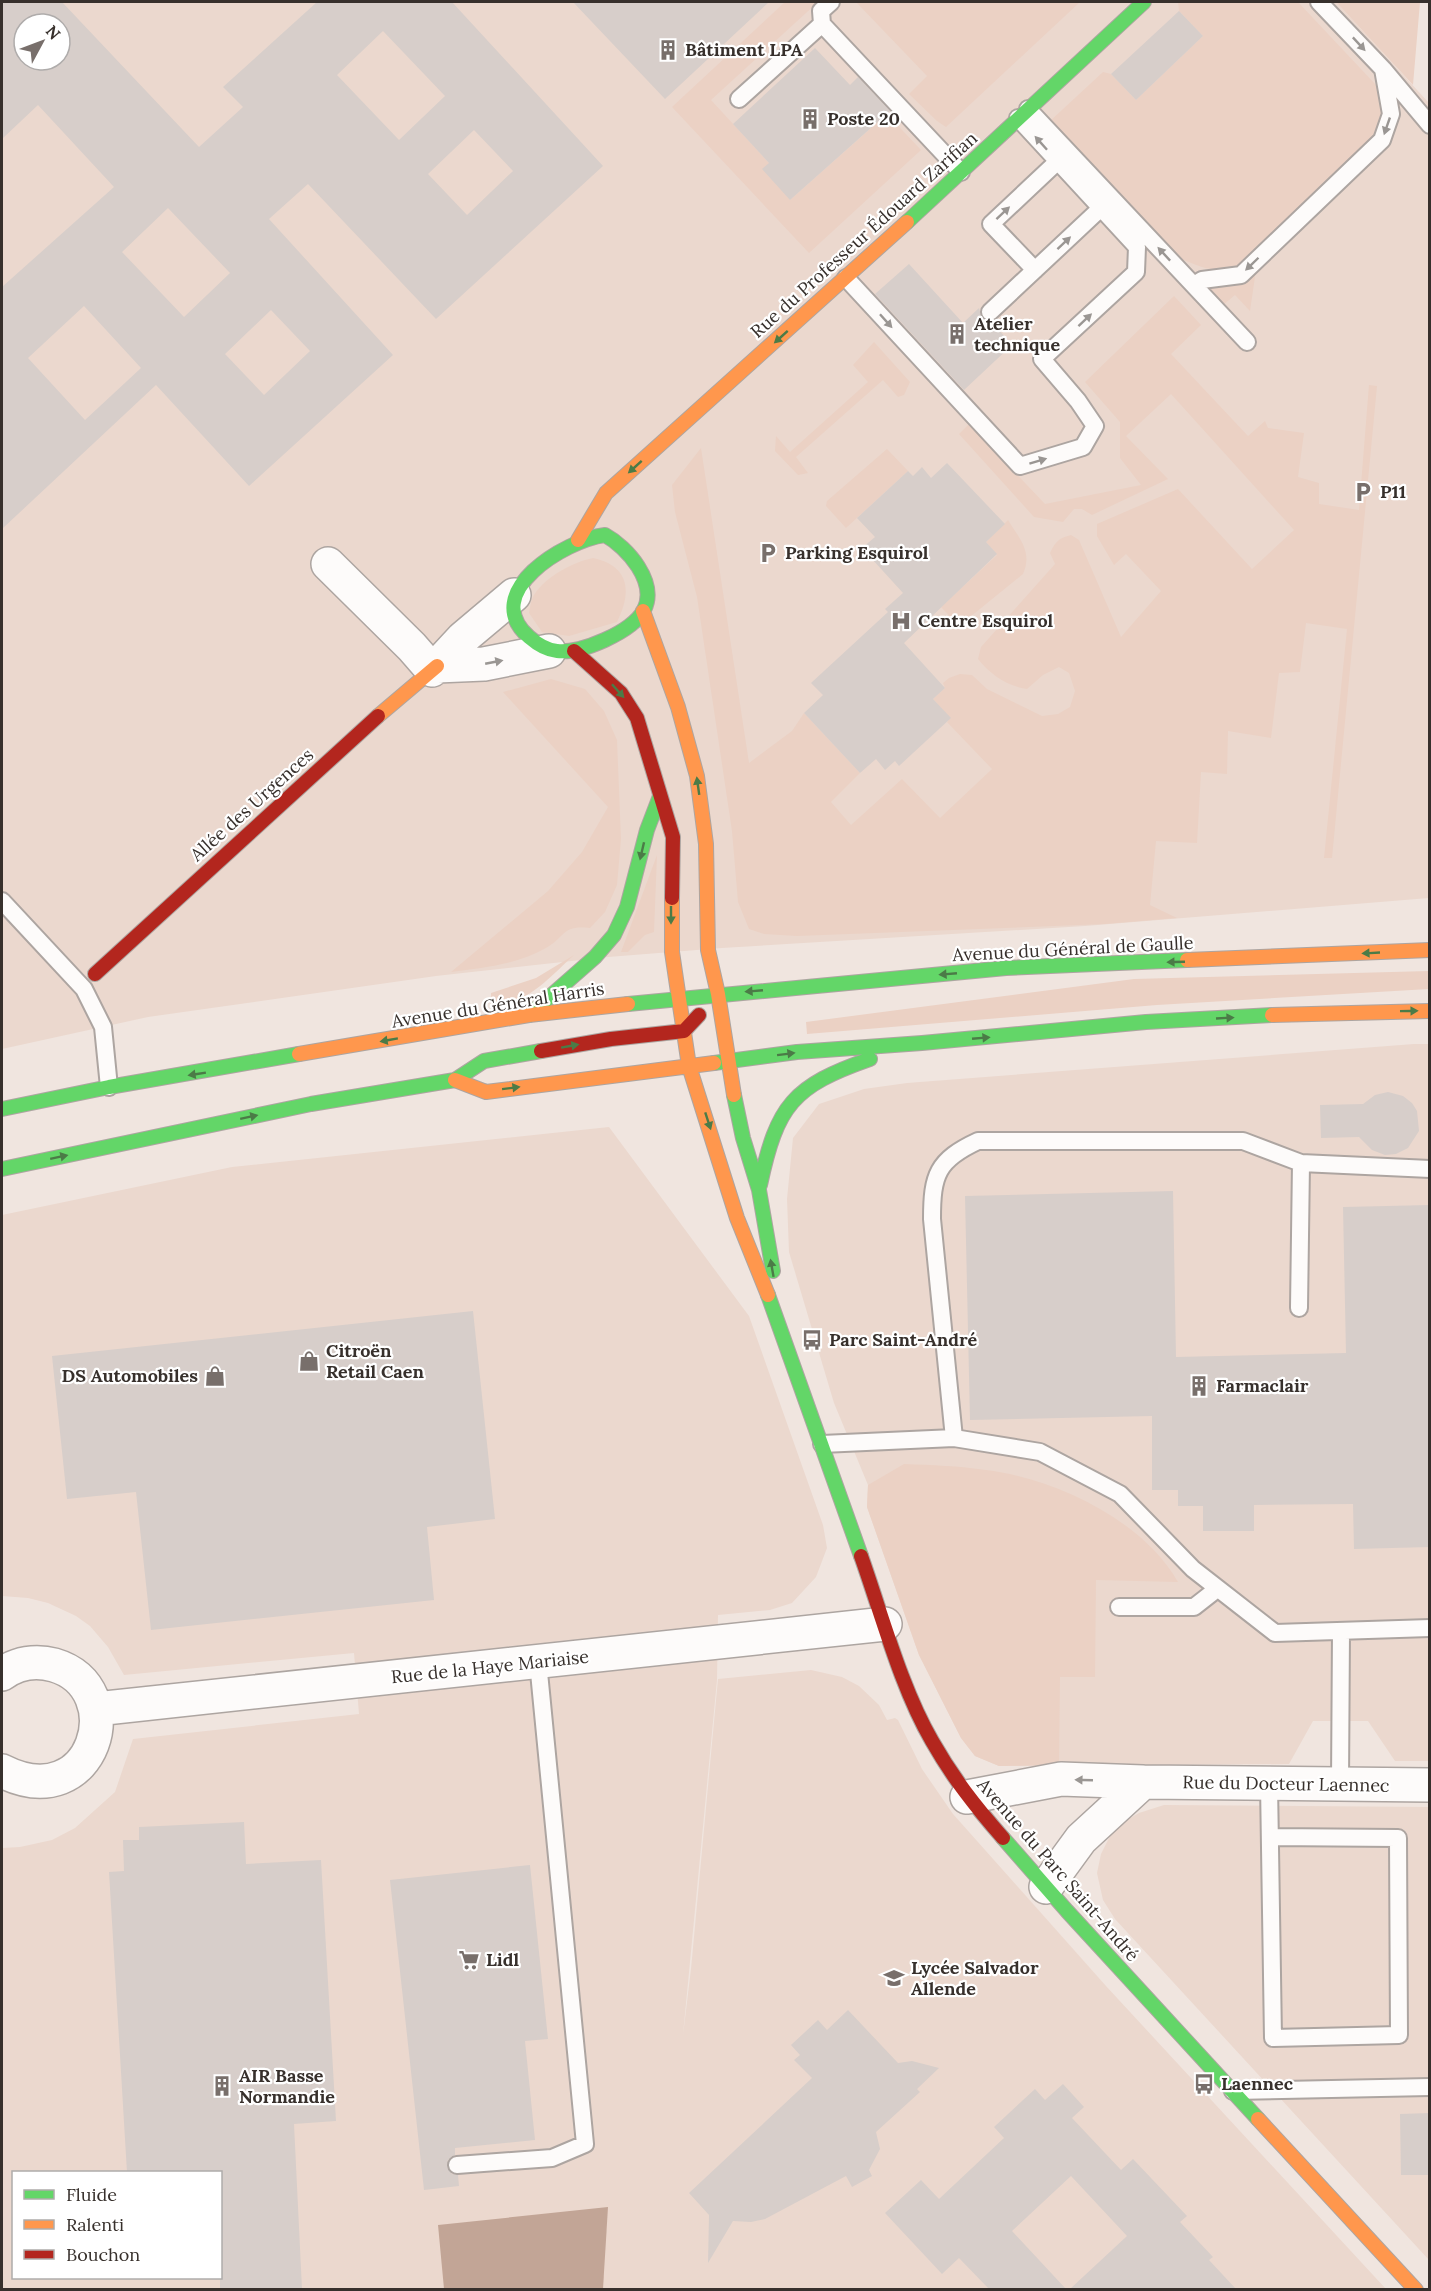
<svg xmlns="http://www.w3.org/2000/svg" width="1431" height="2291" viewBox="0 0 1431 2291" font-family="Lora,serif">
<rect width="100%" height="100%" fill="#f0e5df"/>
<path fill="#ebd8ce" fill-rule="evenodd" d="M 2,2 L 1336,2 L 1429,103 L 1429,898 L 1085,926 L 722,948 L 608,957 L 436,976 L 148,1017 L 2,1049 ZM 24,24 L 60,24 L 60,60 L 24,60 Z
M 1414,1044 L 1429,1044 L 1429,1761 L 1395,1761 L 1368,1721 L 1313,1721 L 1289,1764 L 999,1766 L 975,1756 L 961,1738 L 919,1655 L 867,1507 L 868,1485 L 834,1403 L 789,1252 L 787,1199 L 793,1138 L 819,1104 L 864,1089 L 907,1083 Z
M 609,1127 L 749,1316 L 823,1525 L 827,1548 L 816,1577 L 792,1603 L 770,1610 L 718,1615 L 717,1680 L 683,2035 L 691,1969 L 718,1679 L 811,1670 L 842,1677 L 859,1686 L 879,1705 L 887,1720 L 895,1718 L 898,1720 L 922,1769 L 953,1814 L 1106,1986 L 1386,2289 L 2,2289 L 2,1848 L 20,1847 L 52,1840 L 75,1828 L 115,1792 L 133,1739 L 359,1714 L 354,1653 L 124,1675 L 108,1647 L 90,1626 L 76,1616 L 48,1603 L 28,1598 L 2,1596 L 2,1215 L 232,1167 ZM 14,2172 L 220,2172 L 220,2278 L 14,2278 Z
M 1164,1805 L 1429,1807 L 1429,2260 L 1115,1919 L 1103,1900 L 1097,1873 L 1101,1854 L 1110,1836 L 1125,1821 L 1139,1813 Z"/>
<path fill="#ebd1c4" d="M 785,2 L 818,2 L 711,100 L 769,163 L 790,200 L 887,114 L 921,150 L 809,253 L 672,107 Z
M 856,2 L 1080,2 L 946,127 L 937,121 L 909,94 L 927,76 Z
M 1178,2 L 1298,2 L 1376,85 C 1386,101 1384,113 1379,130 L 1235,269 C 1213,273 1197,266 1177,257 L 1049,122 L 1103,72 L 1111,74 L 1136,100 L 1203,36 L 1179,11 Z
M 1336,2 L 1420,2 L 1413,85 Z
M 1253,273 L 1255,277 L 1250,311 L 1235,295 L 1223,305 L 1206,286 L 1234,286 Z
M 1174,296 L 1201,325 L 1171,354 L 1248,436 L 1265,421 L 1268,428 L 1304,433 L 1298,477 L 1319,483 L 1319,504 L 1359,510 L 1369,385 L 1377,386 L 1332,858 L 1324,858 L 1347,629 L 1306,623 L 1300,672 L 1279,673 L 1271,738 L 1228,731 L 1227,774 L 1201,772 L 1197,843 L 1156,841 L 1150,905 L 1177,918 L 1105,924 L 797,936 L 764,934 L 749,929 L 738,902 L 732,831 L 697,597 L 675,512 L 672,485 L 701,448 L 749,763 L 792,731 L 804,713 L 860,773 L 831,802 L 851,825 L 902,779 L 940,818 L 992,769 L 947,722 L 950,718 L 933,699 L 945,688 L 943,683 L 949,678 L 960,674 L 972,675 L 987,689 L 1042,716 L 1058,714 L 1070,707 L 1075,691 L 1069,673 L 1059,667 L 1043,675 L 1027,689 C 1007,686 991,675 978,659 L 981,647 L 1055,564 L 1050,553 C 1055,542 1059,538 1071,535 L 1079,540 L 1121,637 L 1161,591 L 1126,554 L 1114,565 L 1097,536 L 1097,524 L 1178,489 L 1252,569 L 1294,530 L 1171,394 L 1126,436 L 1168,479 L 1092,515 L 1082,509 L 1074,509 L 1063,522 L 1034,517 L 959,434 L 969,424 L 1045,504 L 1141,485 L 1120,458 L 1120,422 L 1085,382 Z
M 874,342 L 910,382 L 904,395 L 898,397 L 883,380 L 796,457 L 808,473 L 798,475 L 775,451 L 776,436 L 790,452 L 868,382 L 853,365 Z
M 887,449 L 908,471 L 846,528 L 826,506 L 827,501 Z
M 1008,520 C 1019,538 1033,552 1023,574 L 959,626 L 941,607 L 997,555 L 986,542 Z
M 593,558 C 630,566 632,592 617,622 L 569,636 L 542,632 L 529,613 C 530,607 531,600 534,595 C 545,577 573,562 593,558 Z
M 551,679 L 585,689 L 604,711 L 617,740 L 621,839 L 617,885 L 605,912 L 590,928 C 561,925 567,936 546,948 C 516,965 484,967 451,972 L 548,891 L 582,852 L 608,807 L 503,692 Z
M 657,855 L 654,932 L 645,935 L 628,952 L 621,952 Z
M 574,955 C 550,977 527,1005 491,1006 L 491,993 L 536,978 Z
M 1429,971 L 1429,989 L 1157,1005 L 807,1034 L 806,1022 L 1134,979 Z
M 904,1464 C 932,1465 959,1466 986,1470 C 1054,1478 1143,1520 1178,1582 L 1096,1580 L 1095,1677 L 1060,1677 L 1059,1765 L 999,1766 L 975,1756 L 961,1738 L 919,1655 L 867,1507 L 868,1485 Z"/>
<path fill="#c2a596" d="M 608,2207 L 603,2289 L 444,2289 L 438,2225 Z"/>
<path fill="#d7ceca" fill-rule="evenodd" d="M 2,2 L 62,2 L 199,147 L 243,107 L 223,87 L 317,2 L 452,2 L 603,166 L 436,319 L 308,184 L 269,219 L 393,355 L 249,486 L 156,385 L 2,529 L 2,287 L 114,187 L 38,105 L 2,139 ZM 24,24 L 60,24 L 60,60 L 24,60 ZM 383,31 L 445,96 L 399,140 L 337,75 ZM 474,130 L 513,171 L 467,215 L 428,174 ZM 168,208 L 230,273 L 184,317 L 122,252 ZM 84,306 L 141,368 L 85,420 L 28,358 ZM 271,310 L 310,351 L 264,395 L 225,354 Z
M 573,2 L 769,2 L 665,99 Z
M 1179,11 L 1203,36 L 1136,100 L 1111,74 Z
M 815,48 L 850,85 L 858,77 L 890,111 L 790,200 L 762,169 L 769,163 L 733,124 Z
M 909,264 L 963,323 L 979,308 L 982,319 L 992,322 L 1012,345 L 964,390 L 875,294 Z
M 947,463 L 1005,524 L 986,542 L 997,554 L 904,643 L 945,688 L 933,699 L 951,718 L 899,766 L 895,761 L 885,770 L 876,759 L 860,773 L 804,713 L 823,695 L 811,683 L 888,612 L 885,609 L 903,593 L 862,548 L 875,537 L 857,518 L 908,471 L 913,476 L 922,467 L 931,478 Z
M 1388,1092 L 1403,1096 L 1412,1103 L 1417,1111 L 1419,1131 L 1408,1148 L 1396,1154 L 1385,1155 L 1372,1150 L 1359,1137 L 1321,1138 L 1320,1105 L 1363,1104 L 1375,1095 Z
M 1173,1191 L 1176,1357 L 1346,1353 L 1343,1207 L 1430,1205 L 1430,1547 L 1354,1549 L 1353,1504 L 1254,1505 L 1254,1531 L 1203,1531 L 1203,1506 L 1178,1506 L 1178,1490 L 1152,1490 L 1152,1416 L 970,1420 L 965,1196 Z
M 473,1311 L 495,1519 L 427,1527 L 434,1600 L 151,1630 L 136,1492 L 67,1499 L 52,1356 Z
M 244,1822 L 246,1864 L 321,1860 L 336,2121 L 294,2124 L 302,2289 L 220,2289 L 220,2172 L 127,2172 L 109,1872 L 124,1871 L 123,1840 L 139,1840 L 139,1827 Z
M 530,1865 L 548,2039 L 525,2041 L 535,2140 L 455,2148 L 455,2155 L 448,2160 L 447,2166 L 452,2174 L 458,2175 L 459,2186 L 424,2190 L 390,1880 Z
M 848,2010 L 898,2063 L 912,2061 L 939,2068 L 917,2089 L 920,2092 L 876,2132 L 880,2149 L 869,2170 L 872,2176 L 852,2187 L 846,2176 L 765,2219 L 751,2222 L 733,2221 L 708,2263 L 709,2215 L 689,2193 L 812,2078 L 794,2060 L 800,2055 L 791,2045 L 818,2020 L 827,2030 Z
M 1063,2084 L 1084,2107 L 1072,2118 L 1121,2170 L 1133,2159 L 1187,2216 L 1180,2222 L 1213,2257 L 1209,2260 L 1236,2289 L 1070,2289 L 1127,2236 L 1071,2176 L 1012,2231 L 1066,2289 L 989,2289 L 959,2258 L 942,2274 L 885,2213 L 921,2180 L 939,2199 L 1004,2138 L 994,2127 L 1035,2089 L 1045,2100 Z
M 1430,2113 L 1430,2175 L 1401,2175 L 1400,2114 Z"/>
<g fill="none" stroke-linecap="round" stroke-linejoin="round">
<g stroke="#ada5a1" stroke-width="20">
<path id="lane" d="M 1319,2 L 1383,69 L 1430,125
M 822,24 L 821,11 L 831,2
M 739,99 L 822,24 L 961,172
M 1028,109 L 1247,342
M 1035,270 L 991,224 L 1058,161
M 846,278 L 1020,466 L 1083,447 L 1095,426 L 1078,401 L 1042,359 L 1136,272 L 1137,247 L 1018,118
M 1194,285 L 1202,280 L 1241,275 L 1382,140 L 1391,114 L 1383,69
M 990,312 L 1101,208
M 2,901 L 84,989 L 103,1027 L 109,1087
M 1299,1308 L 1301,1163
M 954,1438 L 932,1219 C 932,1175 937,1160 978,1141 L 1243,1141 L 1301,1163 L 1430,1169
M 822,1444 L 954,1438 L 1040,1452 L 1120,1494 L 1193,1569 L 1275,1633 L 1430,1628
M 1119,1607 L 1194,1607 L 1217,1589
M 1269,1784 L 1273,2038 L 1399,2035 L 1398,1838 L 1270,1837
M 1340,1784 L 1341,1632
M 1233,2091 L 1430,2087
M 457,2165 L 552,2158 L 585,2144 L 538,1662"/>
</g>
<g stroke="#ada5a1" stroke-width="36">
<path id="street" d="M 328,564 L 412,647 L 432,670
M 437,666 L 484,664 L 549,651
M 437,666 L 463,638 L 514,595
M 2,1674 C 17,1663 36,1660 54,1665 C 132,1688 95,1818 2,1771
M 96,1709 L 885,1624
M 967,1797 L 1061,1779 L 1143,1782 L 1430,1785
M 1046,1887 L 1081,1839 L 1143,1782"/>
</g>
<g stroke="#ada5a1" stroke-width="16">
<path id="fast" d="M 907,222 L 1144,2
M 605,535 C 627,547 658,582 644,610 C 632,632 581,654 557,651 C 546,650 537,644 529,637 C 478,593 565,540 605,535 Z
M 628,1004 L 1006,968 L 1187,960
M 529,1015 L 595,957 L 614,935 L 627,907 L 647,830 L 660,796
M 714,1063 L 797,1052 L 922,1043 L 1146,1022 L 1272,1015
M 734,1095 L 743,1138 L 759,1190 L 773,1271
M 2,1109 L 109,1087 L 299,1054
M 2,1169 L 311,1104 L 455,1080 L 484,1061 L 541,1051
M 760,1185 C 777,1105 793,1086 870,1059
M 768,1295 L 861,1556
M 1003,1838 L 1067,1911 L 1258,2119"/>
</g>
<g stroke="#ada5a1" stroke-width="16">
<path id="slow" d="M 578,540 L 606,493 L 907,222
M 643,611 L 678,707 L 697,776 L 706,844 L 708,950 L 718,994 L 734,1095
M 378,716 L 437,666
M 672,898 L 672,952 L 689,1066 L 737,1218 L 768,1295
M 1187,960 L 1430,950
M 1272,1015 L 1430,1011
M 299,1054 L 529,1015 L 628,1004
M 455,1080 L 486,1092 L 714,1063
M 1258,2119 L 1416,2290"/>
</g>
<g stroke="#ada5a1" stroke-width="16">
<path id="jam" d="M 574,651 L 621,693 L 637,718 L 673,837 L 672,898
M 95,974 L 378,716
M 541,1051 L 611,1039 L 684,1031 L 699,1015
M 861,1556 C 882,1615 901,1688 932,1741 C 953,1778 975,1806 1003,1838"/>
</g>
<use href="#lane" stroke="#fdfbfa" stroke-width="16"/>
<use href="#street" stroke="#fdfbfa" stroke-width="33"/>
<use href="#fast" stroke="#63d668" stroke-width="14"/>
<use href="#slow" stroke="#ff974d" stroke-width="14"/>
<use href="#jam" stroke="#b3261e" stroke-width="14"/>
</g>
<defs><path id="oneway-solid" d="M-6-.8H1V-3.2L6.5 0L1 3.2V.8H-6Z" transform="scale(1.5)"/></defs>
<g fill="#9a9693">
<use href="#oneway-solid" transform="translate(1359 44) rotate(47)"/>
<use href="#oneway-solid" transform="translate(1387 126) rotate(109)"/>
<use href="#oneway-solid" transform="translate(1041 143) rotate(-132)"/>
<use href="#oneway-solid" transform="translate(1003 213) rotate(-43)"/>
<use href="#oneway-solid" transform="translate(1064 243) rotate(-43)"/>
<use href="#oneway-solid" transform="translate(1164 254) rotate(-133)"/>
<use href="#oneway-solid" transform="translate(1252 264) rotate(136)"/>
<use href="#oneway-solid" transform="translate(1085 320) rotate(-43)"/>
<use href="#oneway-solid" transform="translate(886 321) rotate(48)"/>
<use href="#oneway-solid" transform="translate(1038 461) rotate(-17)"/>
<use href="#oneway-solid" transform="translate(494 662) rotate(-11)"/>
<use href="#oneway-solid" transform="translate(1084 1780) rotate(-178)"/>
</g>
<g fill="#4b7b47">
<use href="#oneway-solid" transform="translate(781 337) rotate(138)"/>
<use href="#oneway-solid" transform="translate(635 467) rotate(138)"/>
<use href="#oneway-solid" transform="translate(618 691) rotate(48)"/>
<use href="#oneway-solid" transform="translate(698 786) rotate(-98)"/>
<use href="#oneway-solid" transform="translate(642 851) rotate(103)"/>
<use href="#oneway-solid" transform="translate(671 915) rotate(90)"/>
<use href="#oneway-solid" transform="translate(1371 953) rotate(177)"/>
<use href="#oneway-solid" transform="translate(1176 962) rotate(178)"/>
<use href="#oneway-solid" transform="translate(948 974) rotate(175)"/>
<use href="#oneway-solid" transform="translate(754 991) rotate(175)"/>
<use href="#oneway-solid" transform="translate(1409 1011) rotate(-1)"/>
<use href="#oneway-solid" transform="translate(1225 1018) rotate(-3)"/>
<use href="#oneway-solid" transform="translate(981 1038) rotate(-5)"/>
<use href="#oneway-solid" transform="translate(389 1040) rotate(170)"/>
<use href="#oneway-solid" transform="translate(570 1046) rotate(-10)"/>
<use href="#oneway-solid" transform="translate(786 1054) rotate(-7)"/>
<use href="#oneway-solid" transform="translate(197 1074) rotate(171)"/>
<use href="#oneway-solid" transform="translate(511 1088) rotate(-7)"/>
<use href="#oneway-solid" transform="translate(249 1117) rotate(-12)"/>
<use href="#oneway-solid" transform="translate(708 1121) rotate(72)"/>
<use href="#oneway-solid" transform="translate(59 1157) rotate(-12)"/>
<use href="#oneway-solid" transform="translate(772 1268) rotate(-100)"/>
</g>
<defs>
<g id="building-bare" transform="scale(1.62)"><path d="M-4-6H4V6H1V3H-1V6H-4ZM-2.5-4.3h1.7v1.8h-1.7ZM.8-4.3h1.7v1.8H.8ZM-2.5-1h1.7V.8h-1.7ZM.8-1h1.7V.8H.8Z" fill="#786f6b" stroke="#fff" stroke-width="2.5" paint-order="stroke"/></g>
<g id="parking-bare" transform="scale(1.62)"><path d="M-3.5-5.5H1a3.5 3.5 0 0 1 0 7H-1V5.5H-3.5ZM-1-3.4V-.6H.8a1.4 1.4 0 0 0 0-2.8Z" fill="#786f6b" stroke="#fff" stroke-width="2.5" paint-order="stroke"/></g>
<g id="hospital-bare" transform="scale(1.62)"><path d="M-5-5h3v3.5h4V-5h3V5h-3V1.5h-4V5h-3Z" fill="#786f6b" stroke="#fff" stroke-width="2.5" paint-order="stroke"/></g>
<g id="bus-bare" transform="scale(1.62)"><path d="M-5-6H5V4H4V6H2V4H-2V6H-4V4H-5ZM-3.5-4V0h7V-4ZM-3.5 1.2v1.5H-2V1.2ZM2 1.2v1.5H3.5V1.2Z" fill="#786f6b" stroke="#fff" stroke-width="2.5" paint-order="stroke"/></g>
<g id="shop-bare" transform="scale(1.62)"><path d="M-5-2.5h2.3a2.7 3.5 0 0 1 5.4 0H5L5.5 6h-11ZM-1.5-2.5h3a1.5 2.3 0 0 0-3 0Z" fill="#786f6b" stroke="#fff" stroke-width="2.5" paint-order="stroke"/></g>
<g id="supermarket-bare" transform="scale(1.62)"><path d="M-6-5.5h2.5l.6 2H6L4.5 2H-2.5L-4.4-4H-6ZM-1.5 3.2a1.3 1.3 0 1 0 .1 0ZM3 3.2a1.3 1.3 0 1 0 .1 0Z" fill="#786f6b" stroke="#fff" stroke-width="2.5" paint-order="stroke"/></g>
<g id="school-bare" transform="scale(1.62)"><path d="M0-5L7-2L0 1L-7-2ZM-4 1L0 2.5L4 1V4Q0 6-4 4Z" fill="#786f6b" stroke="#fff" stroke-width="2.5" paint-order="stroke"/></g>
</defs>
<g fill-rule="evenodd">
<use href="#building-bare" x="668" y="50"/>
<use href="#building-bare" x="810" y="119"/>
<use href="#building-bare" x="957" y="334"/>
<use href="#parking-bare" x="1363" y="492"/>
<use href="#parking-bare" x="768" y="553"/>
<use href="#hospital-bare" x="901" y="621"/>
<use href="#bus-bare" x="812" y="1340"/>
<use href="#shop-bare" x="309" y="1361"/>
<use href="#shop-bare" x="215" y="1376"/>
<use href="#building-bare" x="1199" y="1386"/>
<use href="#supermarket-bare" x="469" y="1960"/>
<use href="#school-bare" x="894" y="1978"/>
<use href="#bus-bare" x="1204" y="2084"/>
<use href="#building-bare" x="222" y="2086"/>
</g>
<g text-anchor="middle" stroke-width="4.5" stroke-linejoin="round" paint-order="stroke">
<g font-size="18" font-weight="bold" fill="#37302c" stroke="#fff" text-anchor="start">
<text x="685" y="56">Bâtiment LPA</text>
<text x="827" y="125">Poste 20</text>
<text x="974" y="330">Atelier<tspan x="974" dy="21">technique</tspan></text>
<text x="1380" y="498">P11</text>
<text x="785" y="559">Parking Esquirol</text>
<text x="918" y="627">Centre Esquirol</text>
<text x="829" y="1346">Parc Saint-André</text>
<text x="326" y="1357">Citroën<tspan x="326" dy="21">Retail Caen</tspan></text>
<text x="198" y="1382" text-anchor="end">DS Automobiles</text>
<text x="1216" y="1392">Farmaclair</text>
<text x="486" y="1966">Lidl</text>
<text x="911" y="1974">Lycée Salvador<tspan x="911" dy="21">Allende</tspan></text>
<text x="239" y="2082">AIR Basse<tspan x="239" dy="21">Normandie</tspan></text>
<text x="1221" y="2090">Laennec</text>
</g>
<g font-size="18" fill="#37302c" stroke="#fff">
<text transform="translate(864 235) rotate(-42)" y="6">Rue du Professeur Édouard Zarifian</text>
<text transform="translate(252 805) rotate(-42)" y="6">Allée des Urgences</text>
<text transform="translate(1073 949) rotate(-3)" y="6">Avenue du Général de Gaulle</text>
<text transform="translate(498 1005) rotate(-9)" y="6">Avenue du Général Harris</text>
<text transform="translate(490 1667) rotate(-6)" y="6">Rue de la Haye Mariaise</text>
<text transform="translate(1286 1784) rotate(1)" y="6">Rue du Docteur Laennec</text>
<text transform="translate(1058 1870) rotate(49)" y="6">Avenue du Parc Saint-André</text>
</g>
</g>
<rect width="1431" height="2291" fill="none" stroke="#37302c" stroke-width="6"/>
<rect x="12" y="2171" width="210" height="108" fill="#ffffff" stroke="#afacab" stroke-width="1.5"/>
<rect x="24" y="2190" width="30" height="9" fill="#63d668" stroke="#afacab" stroke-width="1.5"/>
<text x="66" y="2201" font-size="18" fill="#37302c">Fluide</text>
<rect x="24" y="2220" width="30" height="9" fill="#ff974d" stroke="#afacab" stroke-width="1.5"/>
<text x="66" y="2231" font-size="18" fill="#37302c">Ralenti</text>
<rect x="24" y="2250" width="30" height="9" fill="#b3261e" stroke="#afacab" stroke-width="1.5"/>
<text x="66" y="2261" font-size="18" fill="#37302c">Bouchon</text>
<g transform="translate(42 42) rotate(49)"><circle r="28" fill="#ffffff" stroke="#afacab" stroke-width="1.5"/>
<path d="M0-4.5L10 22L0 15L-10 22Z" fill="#786f6b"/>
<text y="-9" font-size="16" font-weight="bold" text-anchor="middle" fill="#37302c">N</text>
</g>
</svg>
